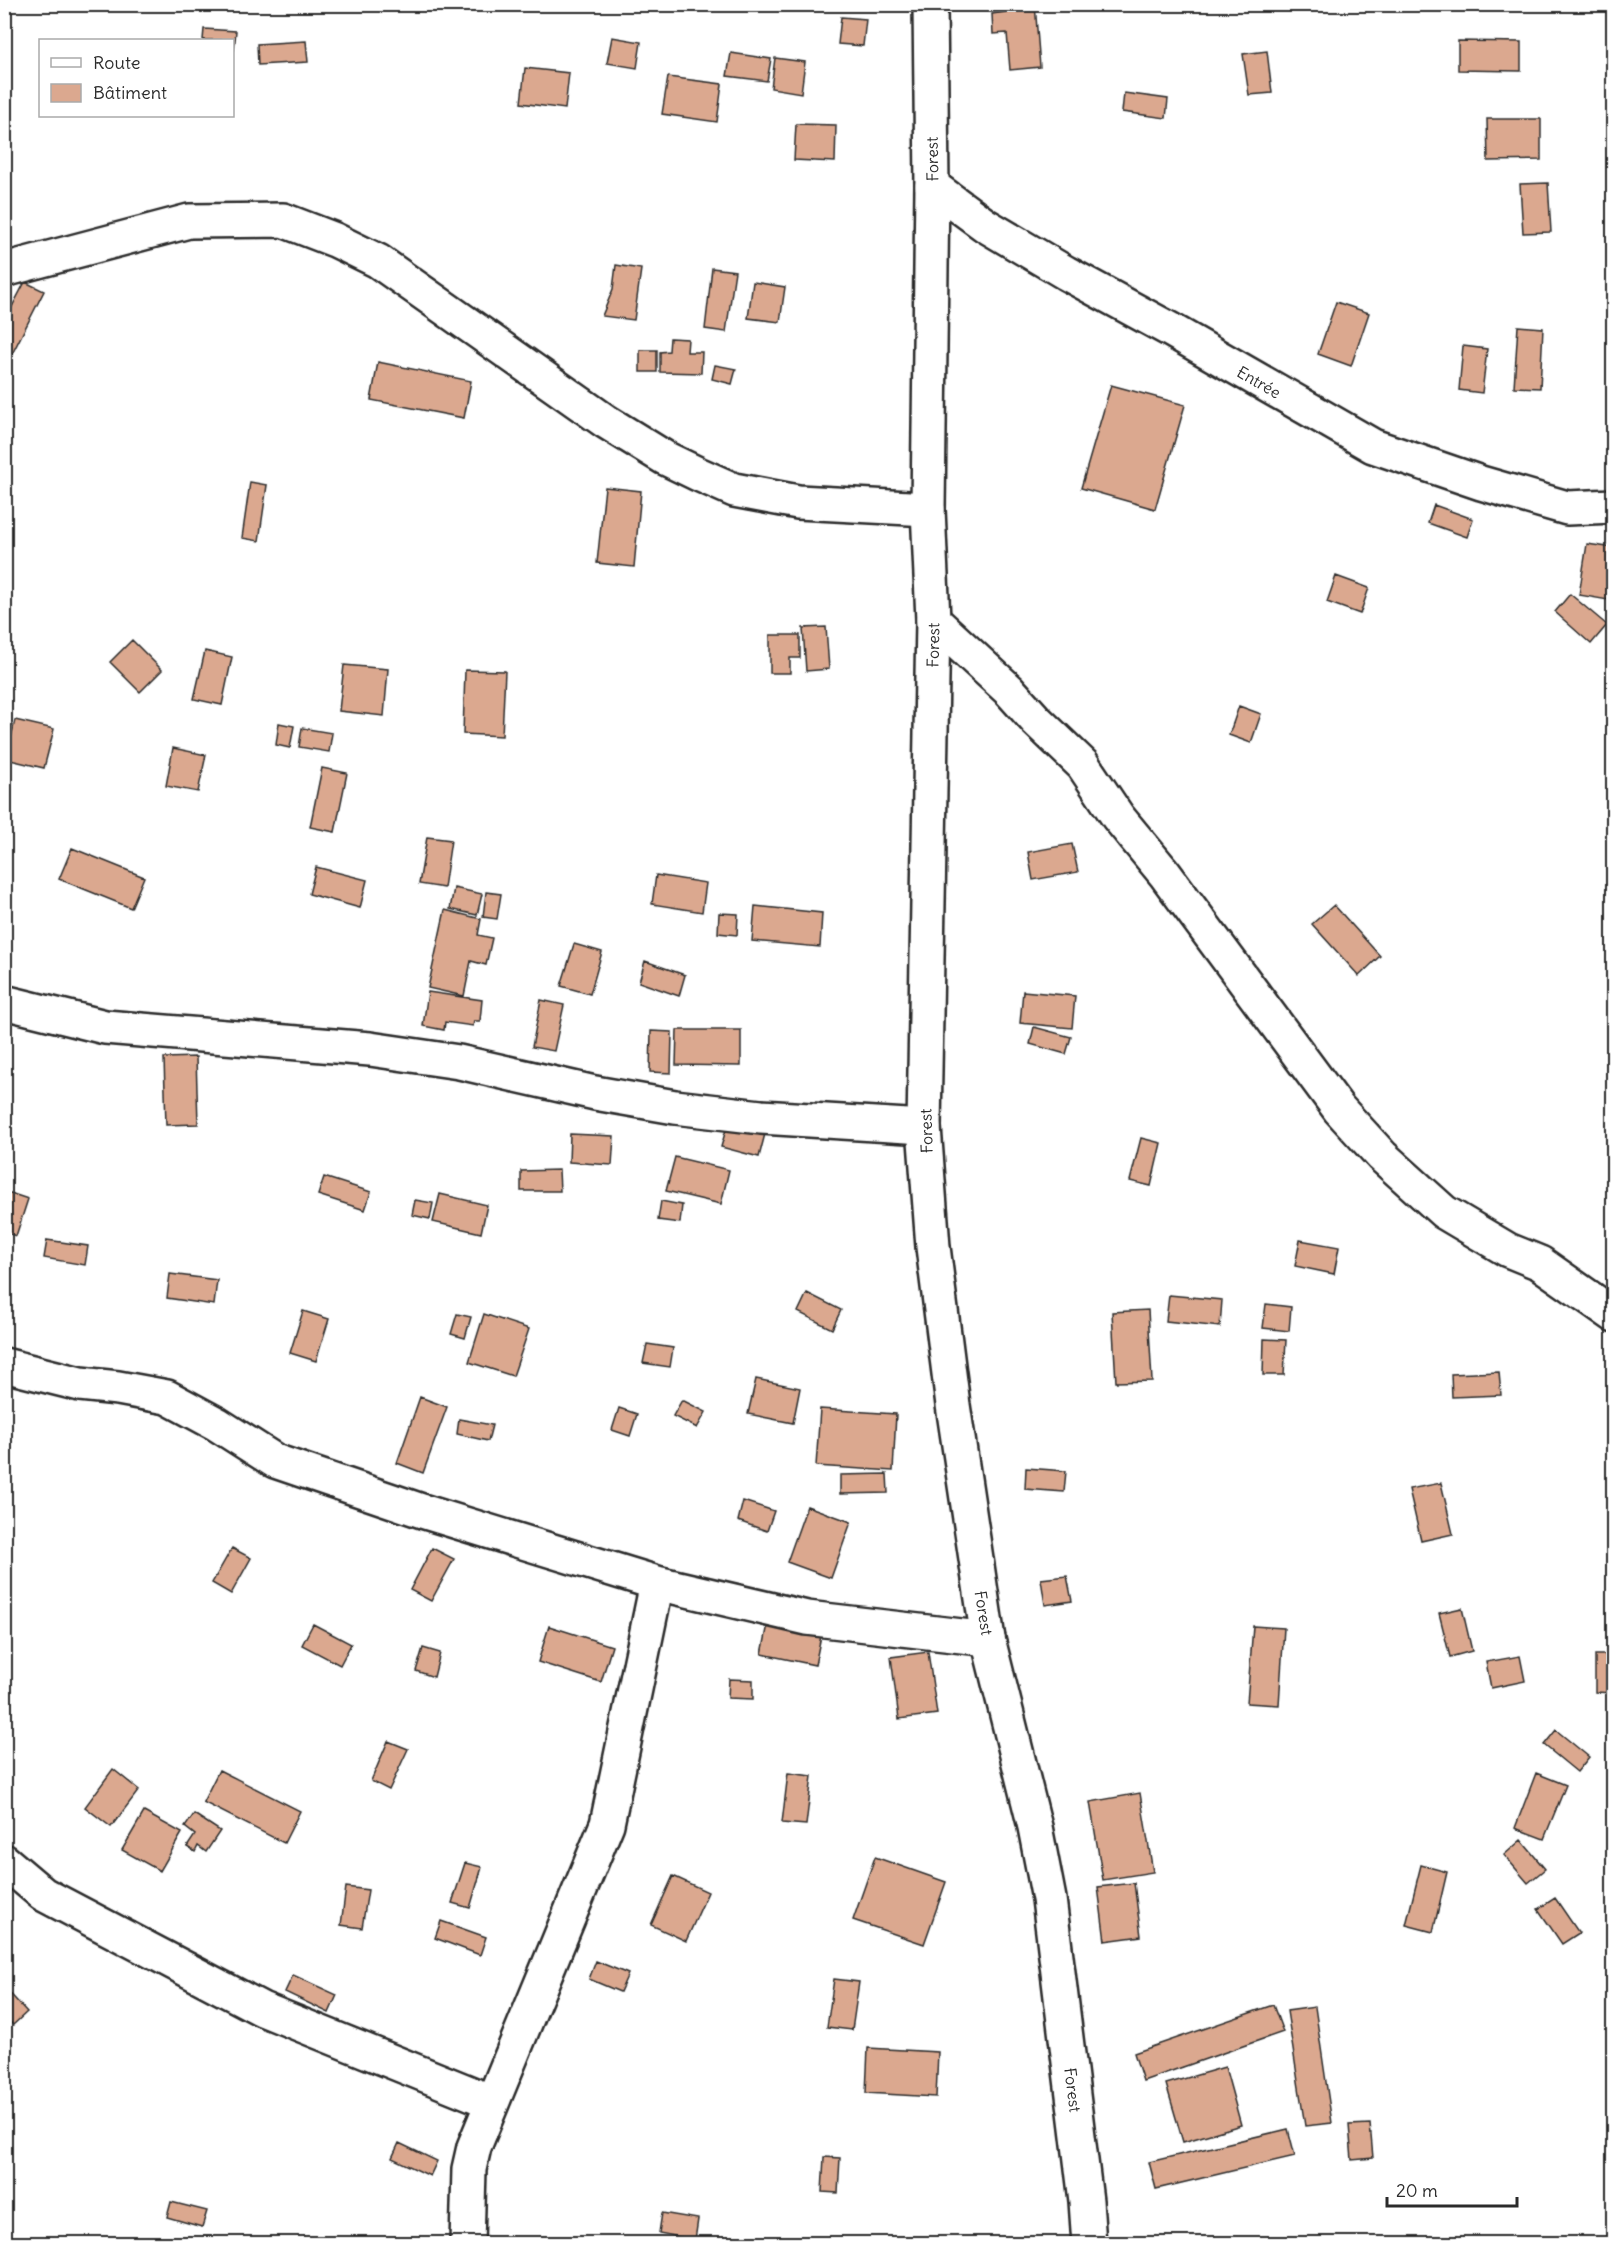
<svg xmlns="http://www.w3.org/2000/svg" width="1618" height="2248" viewBox="0 0 1618 2248" font-family="Delius,sans-serif">
<rect width="100%" height="100%" fill="#fff"/>
<filter id="ink" filterUnits="userSpaceOnUse"><feTurbulence type="fractalNoise" baseFrequency=".0167" numOctaves="2"/><feDisplacementMap in="SourceGraphic" scale="12" xChannelSelector="R" yChannelSelector="G"/><feConvolveMatrix kernelMatrix="1 2 1 2 8 2 1 2 1" color-interpolation-filters="sRGB"/></filter>
<g filter="url(#ink)">
<path fill="#dba88f" stroke="#2b2b2b" stroke-width="1.5" d="M 1005,4 L 1035,4 L 1040,67 L 1010,70 L 1007,33 L 993,34 L 992,14 L 1005,12 Z
M 841,17 L 866,19 L 863,46 L 838,44 Z
M 204,29 L 236,31 L 234,50 L 232,50 L 232,40 L 203,40 Z
M 612,37 L 641,42 L 637,68 L 607,63 Z
M 306,41 L 308,62 L 258,65 L 257,44 Z
M 1458,41 L 1521,42 L 1521,71 L 1458,70 Z
M 1267,51 L 1272,93 L 1249,95 L 1243,54 Z
M 731,53 L 771,59 L 767,81 L 727,76 Z
M 775,58 L 805,62 L 801,93 L 771,88 Z
M 525,68 L 569,73 L 565,109 L 521,103 Z
M 668,77 L 722,84 L 717,122 L 662,114 Z
M 1124,93 L 1168,99 L 1166,118 L 1122,112 Z
M 1487,119 L 1541,119 L 1541,160 L 1488,161 Z
M 796,124 L 836,125 L 835,162 L 794,160 Z
M 1548,183 L 1551,232 L 1523,233 L 1520,184 Z
M 616,265 L 641,269 L 634,320 L 602,316 L 613,289 Z
M 712,268 L 735,271 L 726,332 L 705,329 Z
M 25,282 L 44,291 L 11,356 L 4,353 L 4,322 Z
M 753,282 L 785,287 L 780,322 L 748,318 Z
M 1336,302 L 1369,313 L 1351,366 L 1318,354 Z
M 1518,326 L 1543,328 L 1540,388 L 1514,387 Z
M 670,338 L 688,339 L 687,352 L 702,352 L 701,373 L 660,372 L 660,352 L 669,351 Z
M 1463,346 L 1487,349 L 1482,393 L 1459,390 Z
M 640,350 L 657,350 L 657,372 L 640,372 Z
M 378,362 L 471,381 L 464,418 L 371,400 Z
M 715,365 L 736,369 L 732,384 L 712,379 Z
M 1111,385 L 1185,405 L 1155,509 L 1081,488 Z
M 250,482 L 267,485 L 259,541 L 242,538 Z
M 605,487 L 641,491 L 634,567 L 597,563 Z
M 1434,505 L 1473,519 L 1467,537 L 1428,523 Z
M 1587,544 L 1614,548 L 1614,569 L 1608,600 L 1579,595 Z
M 1336,576 L 1369,588 L 1360,614 L 1327,602 Z
M 1570,594 L 1607,625 L 1591,644 L 1555,612 Z
M 826,627 L 829,669 L 806,671 L 803,628 Z
M 770,635 L 800,635 L 800,658 L 790,658 L 790,673 L 770,673 Z
M 132,640 L 162,670 L 140,692 L 110,662 Z
M 205,651 L 232,657 L 222,705 L 194,699 Z
M 344,665 L 388,669 L 384,716 L 339,711 Z
M 465,670 L 505,671 L 502,736 L 463,734 Z
M 1239,706 L 1261,714 L 1251,743 L 1229,735 Z
M 15,720 L 54,729 L 44,768 L 6,759 Z
M 279,723 L 294,726 L 290,748 L 276,745 Z
M 302,728 L 332,733 L 329,752 L 299,747 Z
M 173,748 L 206,755 L 198,792 L 166,786 Z
M 322,768 L 347,773 L 335,832 L 310,827 Z
M 427,837 L 451,840 L 444,888 L 419,884 Z
M 1072,844 L 1078,872 L 1033,880 L 1028,852 Z
M 72,848 L 144,877 L 131,908 L 59,879 Z
M 316,867 L 367,880 L 360,908 L 309,894 Z
M 656,875 L 706,883 L 702,912 L 652,904 Z
M 454,888 L 482,894 L 477,915 L 450,909 Z
M 486,892 L 501,894 L 497,919 L 483,917 Z
M 1334,905 L 1380,956 L 1359,976 L 1312,924 Z
M 755,906 L 822,913 L 820,947 L 752,941 Z
M 445,910 L 481,919 L 478,935 L 492,938 L 486,965 L 471,961 L 464,996 L 428,988 Z
M 719,913 L 738,914 L 737,935 L 718,933 Z
M 574,944 L 602,952 L 590,994 L 561,986 Z
M 645,961 L 685,975 L 679,996 L 639,982 Z
M 1023,991 L 1075,996 L 1072,1028 L 1020,1023 Z
M 428,992 L 482,1000 L 480,1021 L 474,1021 L 473,1026 L 445,1022 L 444,1030 L 423,1026 Z
M 541,1000 L 564,1005 L 554,1051 L 532,1047 Z
M 1034,1027 L 1071,1037 L 1066,1054 L 1030,1044 Z
M 677,1030 L 741,1030 L 741,1066 L 676,1065 Z
M 651,1031 L 672,1032 L 671,1073 L 650,1072 Z
M 196,1057 L 198,1124 L 166,1125 L 164,1058 Z
M 729,1119 L 766,1130 L 759,1157 L 721,1147 Z
M 570,1134 L 614,1136 L 612,1165 L 569,1162 Z
M 1141,1138 L 1161,1143 L 1151,1186 L 1130,1181 Z
M 675,1157 L 729,1170 L 721,1204 L 666,1191 Z
M 559,1170 L 560,1191 L 521,1191 L 521,1171 Z
M 324,1177 L 371,1192 L 365,1210 L 318,1195 Z
M 4,1191 L 28,1199 L 16,1236 L 4,1232 Z
M 440,1194 L 487,1205 L 481,1233 L 433,1222 Z
M 415,1200 L 433,1203 L 430,1219 L 412,1215 Z
M 661,1201 L 682,1205 L 680,1223 L 658,1220 Z
M 47,1240 L 88,1246 L 85,1265 L 44,1258 Z
M 1300,1240 L 1339,1247 L 1334,1274 L 1295,1266 Z
M 170,1274 L 217,1280 L 214,1305 L 167,1298 Z
M 807,1293 L 841,1310 L 832,1329 L 798,1312 Z
M 1169,1295 L 1222,1300 L 1220,1327 L 1166,1321 Z
M 1266,1304 L 1291,1307 L 1289,1331 L 1263,1328 Z
M 1148,1310 L 1152,1381 L 1116,1382 L 1112,1312 Z
M 303,1311 L 329,1319 L 316,1361 L 290,1353 Z
M 457,1314 L 471,1317 L 465,1338 L 451,1334 Z
M 484,1314 L 529,1329 L 513,1376 L 469,1362 Z
M 1264,1339 L 1286,1340 L 1284,1375 L 1263,1375 Z
M 647,1344 L 673,1348 L 670,1367 L 643,1363 Z
M 1499,1372 L 1501,1395 L 1452,1397 L 1451,1374 Z
M 756,1379 L 800,1388 L 793,1423 L 748,1414 Z
M 420,1397 L 447,1407 L 423,1473 L 397,1463 Z
M 682,1400 L 706,1412 L 697,1428 L 673,1416 Z
M 619,1408 L 637,1414 L 630,1436 L 612,1430 Z
M 820,1409 L 896,1414 L 893,1471 L 816,1466 Z
M 459,1419 L 492,1425 L 488,1441 L 457,1434 Z
M 1026,1468 L 1066,1471 L 1064,1492 L 1025,1489 Z
M 887,1474 L 888,1493 L 840,1494 L 840,1475 Z
M 1441,1483 L 1453,1534 L 1421,1541 L 1409,1489 Z
M 743,1501 L 774,1511 L 767,1531 L 738,1521 Z
M 807,1506 L 851,1522 L 831,1578 L 787,1562 Z
M 232,1548 L 251,1558 L 231,1594 L 212,1583 Z
M 432,1548 L 454,1559 L 431,1601 L 410,1590 Z
M 1067,1576 L 1072,1601 L 1045,1605 L 1041,1579 Z
M 1462,1608 L 1472,1651 L 1450,1657 L 1439,1613 Z
M 769,1619 L 822,1631 L 815,1665 L 762,1654 Z
M 313,1624 L 351,1644 L 340,1665 L 302,1645 Z
M 549,1626 L 612,1646 L 601,1682 L 538,1662 Z
M 1253,1626 L 1284,1628 L 1279,1705 L 1247,1703 Z
M 423,1648 L 440,1653 L 434,1677 L 416,1671 Z
M 928,1652 L 937,1714 L 899,1719 L 891,1657 Z
M 1595,1655 L 1614,1655 L 1614,1693 L 1595,1692 Z
M 1520,1656 L 1525,1681 L 1491,1688 L 1486,1662 Z
M 729,1679 L 753,1680 L 753,1699 L 728,1698 Z
M 1556,1730 L 1589,1757 L 1577,1772 L 1544,1745 Z
M 388,1741 L 408,1749 L 389,1790 L 371,1781 Z
M 113,1769 L 139,1790 L 111,1827 L 85,1807 Z
M 219,1770 L 300,1811 L 284,1843 L 203,1802 Z
M 788,1773 L 812,1776 L 806,1825 L 782,1823 Z
M 1536,1773 L 1566,1785 L 1544,1839 L 1515,1828 Z
M 1140,1793 L 1153,1872 L 1103,1880 L 1090,1802 Z
M 144,1812 L 182,1833 L 160,1871 L 122,1850 Z
M 194,1814 L 220,1831 L 206,1852 L 198,1846 L 195,1852 L 187,1847 L 195,1835 L 185,1827 Z
M 1521,1840 L 1545,1869 L 1528,1883 L 1504,1855 Z
M 875,1857 L 946,1882 L 924,1944 L 853,1920 Z
M 465,1863 L 482,1867 L 470,1908 L 452,1903 Z
M 1421,1865 L 1447,1872 L 1433,1932 L 1406,1925 Z
M 673,1876 L 708,1892 L 686,1941 L 651,1925 Z
M 1134,1883 L 1141,1936 L 1105,1941 L 1098,1887 Z
M 346,1887 L 368,1890 L 362,1928 L 341,1925 Z
M 1555,1898 L 1579,1933 L 1562,1944 L 1538,1909 Z
M 441,1921 L 486,1937 L 480,1955 L 435,1938 Z
M 596,1961 L 628,1974 L 620,1992 L 589,1979 Z
M 293,1975 L 337,1995 L 329,2013 L 285,1992 Z
M 834,1979 L 859,1982 L 852,2030 L 827,2027 Z
M 4,1987 L 27,2012 L 13,2025 L 4,2016 Z
M 1273,2005 L 1283,2032 L 1143,2081 L 1134,2053 Z
M 1315,2007 L 1332,2123 L 1305,2126 L 1287,2011 Z
M 868,2048 L 938,2052 L 936,2097 L 866,2093 Z
M 1225,2067 L 1241,2125 L 1183,2142 L 1166,2084 Z
M 1370,2124 L 1373,2158 L 1352,2160 L 1349,2125 Z
M 1288,2129 L 1295,2156 L 1156,2189 L 1149,2162 Z
M 399,2143 L 437,2161 L 430,2176 L 392,2158 Z
M 824,2157 L 840,2158 L 838,2193 L 822,2192 Z
M 171,2202 L 207,2211 L 202,2227 L 167,2217 Z
M 662,2213 L 698,2219 L 695,2240 L 659,2233 Z
M 541,2237 L 570,2244 L 539,2244 Z"/>
<g fill="none" stroke-linecap="round" stroke-linejoin="round">
<g stroke="#2b2b2b" stroke-width="38">
<path id="street" d="M 932,186 L 985,225 L 1066,273 L 1171,330 L 1373,446 L 1481,483 L 1567,508 L 1614,506
M 4,270 L 189,221 L 283,220 L 335,240 L 378,261 L 605,421 L 665,458 L 698,474 L 734,490 L 798,502 L 928,509
M 933,620 L 1009,690 L 1036,720 L 1083,765 L 1118,817 L 1165,874 L 1339,1109 L 1382,1156 L 1444,1212 L 1508,1250 L 1540,1263 L 1614,1315
M 4,1002 L 105,1027 L 370,1049 L 459,1062 L 595,1093 L 675,1107 L 761,1117 L 924,1127
M 4,1365 L 80,1384 L 118,1388 L 167,1397 L 217,1424 L 275,1461 L 422,1511 L 657,1583 L 807,1618 L 988,1639
M 4,1861 L 43,1894 L 262,2009 L 492,2102
M 467,2244 L 469,2169 L 474,2147 L 607,1824 L 657,1583"/>
</g>
<g stroke="#2b2b2b" stroke-width="38">
<path id="secondary" d="M 930,4 L 932,186 L 928,509 L 933,620 L 924,1127 L 933,1247 L 953,1405 L 988,1639 L 1035,1827 L 1049,1899 L 1086,2201 L 1089,2244"/>
</g>
<use href="#street" stroke="#fff" stroke-width="33"/>
<use href="#secondary" stroke="#fff" stroke-width="33"/>
</g>
</g>
<g text-anchor="middle" stroke-width="4.5" stroke-linejoin="round" paint-order="stroke">
<g font-size="16" fill="#2b2b2b" stroke="#fff">
<text transform="translate(932 159) rotate(-91)" y="6">Forest</text>
<text transform="translate(1259 382) rotate(30)" y="6">Entrée</text>
<text transform="translate(933 645) rotate(-89)" y="6">Forest</text>
<text transform="translate(926 1131) rotate(-92)" y="6">Forest</text>
<text transform="translate(984 1613) rotate(81)" y="6">Forest</text>
<text transform="translate(1073 2090) rotate(83)" y="6">Forest</text>
</g>
</g>
<rect width="1618" height="2248" fill="none" stroke="#fff" stroke-width="24"/>
<rect x="12" y="12" width="1594" height="2224" fill="none" stroke="#2b2b2b" stroke-width="2" filter="url(#ink)"/>
<rect x="39" y="39" width="195" height="78" fill="#ffffff" stroke="#aaaaaa" stroke-width="1.5"/>
<rect x="51" y="58" width="30" height="9" fill="#ffffff" stroke="#aaaaaa" stroke-width="1.5"/>
<text x="93" y="69" font-size="18" fill="#2b2b2b">Route</text>
<rect x="51" y="84" width="30" height="18" fill="#dba88f" stroke="#aaaaaa" stroke-width="1.5"/>
<text x="93" y="99" font-size="18" fill="#2b2b2b">Bâtiment</text>
<path d="M1387 2197v9h130v-9" fill="none" stroke="#2b2b2b" stroke-width="3"/>
<text x="1396" y="2197" font-size="18" fill="#2b2b2b" stroke="#ffffff" stroke-width="4.5" paint-order="stroke">20 m</text>
</svg>
